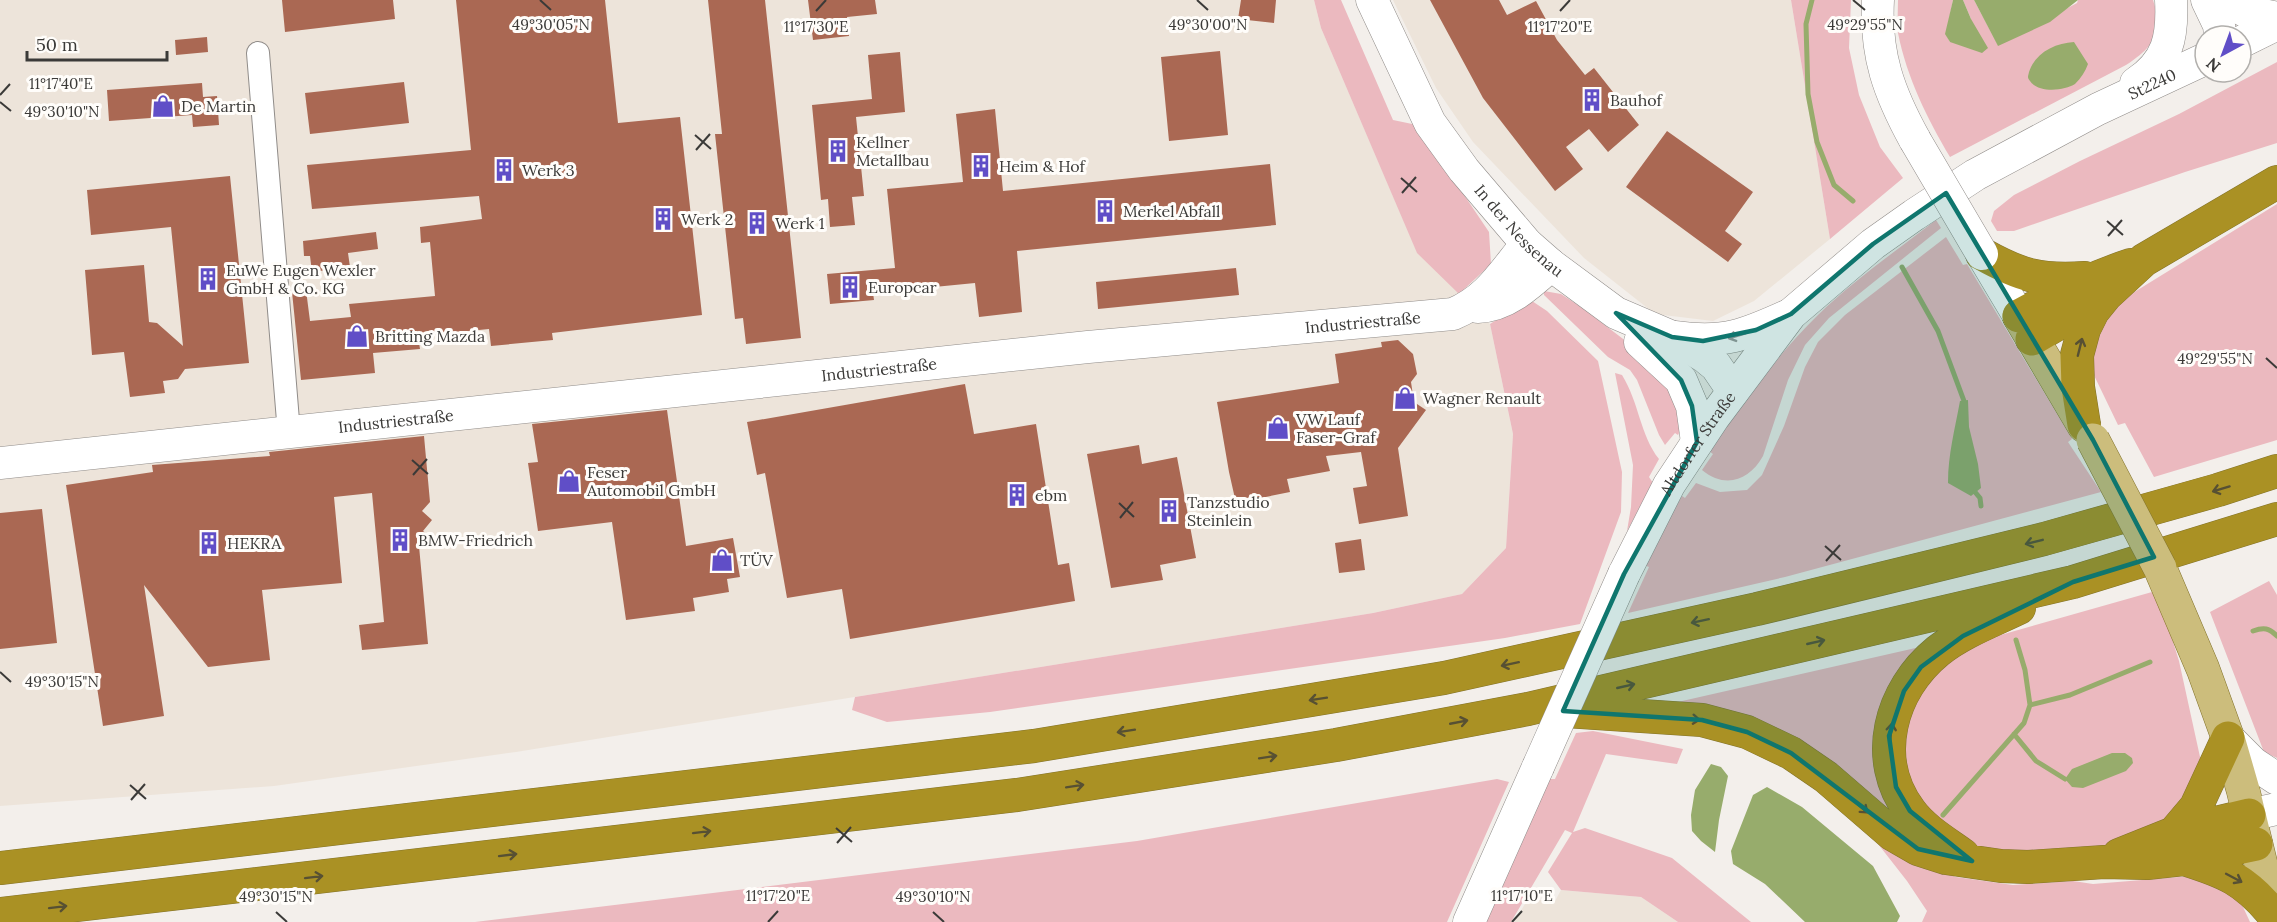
<svg xmlns="http://www.w3.org/2000/svg" width="2277" height="922" viewBox="0 0 2277 922" font-family="Lora,serif">
<rect width="100%" height="100%" fill="#f3efeb"/>
<path fill="#ede4da" d="M 0,0 L 1314,0 L 1321,28 L 1417,252 L 1490,324 L 1513,434 L 1506,548 L 1462,594 L 1373,613 L 516,752 L 274,786 L 0,806 Z
M 1393,0 L 1791,0 L 1830,239 L 1754,301 L 1713,321 L 1655,314 L 1584,258 L 1473,142 L 1436,88 Z
M 1561,890 L 1641,897 L 1678,922 L 1514,922 L 1528,899 L 1555,901 Z"/>
<path fill="#ebb9bf" d="M 1314,0 L 1341,0 L 1393,120 L 1417,125 L 1489,232 L 1491,264 L 1459,294 L 1417,253 L 1321,28 Z
M 1791,0 L 1851,0 L 1849,48 L 1859,95 L 1880,147 L 1903,178 L 1830,239 Z
M 1898,0 L 1953,0 L 1946,34 L 1950,42 L 1971,19 L 1963,0 L 1974,0 L 1998,45 L 2077,3 L 2078,0 L 2153,0 C 2164,34 2153,47 2126,65 L 1950,157 C 1927,118 1907,78 1898,33 C 1897,22 1898,11 1898,0 Z
M 2277,62 L 2277,143 L 2185,172 L 2014,231 L 1997,231 L 1991,221 L 1994,211 L 2014,195 L 2080,161 L 2179,114 Z
M 2277,204 L 2277,440 L 2154,477 L 2125,423 L 2118,425 L 2090,367 L 2102,312 Z
M 1936,220 L 1941,228 L 1829,318 L 1805,345 L 1788,380 L 1763,456 C 1749,481 1725,489 1702,470 L 1713,454 L 1709,451 C 1742,404 1776,356 1818,315 C 1854,280 1896,251 1936,220 Z
M 1946,237 L 1963,265 L 1967,264 L 2072,439 L 2068,442 L 2101,492 L 1785,577 L 1628,613 L 1649,567 L 1644,565 L 1682,496 L 1685,498 L 1696,483 L 1720,492 L 1747,490 L 1762,475 L 1784,426 L 1805,367 L 1818,342 L 1845,315 Z
M 1544,291 L 1561,294 L 1581,307 L 1660,367 L 1684,423 L 1678,435 L 1675,433 L 1665,445 L 1659,435 L 1637,380 L 1630,370 L 1608,357 L 1544,295 Z
M 1529,299 L 1547,311 L 1598,361 L 1622,472 L 1621,512 L 1580,624 L 1505,638 L 990,712 L 887,722 L 852,710 L 855,697 L 1373,613 L 1462,594 L 1506,548 L 1513,434 L 1490,324 Z
M 1615,373 L 1622,375 C 1639,402 1640,435 1659,459 L 1649,477 L 1653,483 L 1627,531 L 1631,507 L 1633,465 Z
M 2269,581 L 2277,595 L 2277,758 L 2264,752 L 2210,612 Z
M 2152,592 L 2169,629 L 2179,661 L 2202,766 L 2182,819 L 2107,847 L 2002,856 L 1961,841 L 1913,798 L 1900,734 L 1914,693 L 1940,661 L 1976,642 Z
M 1920,647 L 1901,673 L 1908,820 L 1669,704 Z
M 1593,731 L 1683,749 L 1677,764 L 1606,754 L 1573,832 L 1585,828 L 1672,858 L 1751,922 L 1678,922 L 1641,897 L 1561,890 L 1548,872 L 1572,833 L 1565,830 L 1511,922 L 1485,922 L 1548,779 L 1555,779 L 1576,733 Z
M 1497,779 L 1509,782 L 1447,922 L 475,922 L 1137,841 Z
M 1871,835 L 1908,858 L 1956,877 L 2013,885 L 2073,881 L 2093,884 L 2191,876 L 2237,894 L 2250,922 L 1922,922 L 1927,911 L 1907,881 Z"/>
<path fill="#97ac6c" d="M 1953,0 L 1963,0 L 1971,19 L 1988,48 L 1982,53 L 1950,42 L 1945,34 Z
M 1974,0 L 2078,0 L 2050,22 L 1998,46 Z
M 2074,42 L 2088,64 C 2085,72 2081,78 2075,84 C 2064,91 2038,93 2030,81 C 2027,77 2028,77 2029,72 C 2035,53 2055,43 2074,42 Z
M 1968,400 L 1969,427 L 1978,464 L 1981,488 L 1971,496 L 1948,483 C 1948,454 1955,429 1960,401 Z
M 2112,753 L 2125,753 L 2132,758 L 2133,763 L 2126,771 L 2083,788 L 2072,787 L 2065,779 L 2072,769 Z
M 1711,764 L 1721,767 L 1728,776 L 1719,820 L 1715,852 L 1701,841 L 1692,831 L 1691,815 L 1695,790 Z
M 1767,787 L 1802,807 L 1873,866 L 1900,916 L 1897,922 L 1805,922 L 1765,884 L 1733,864 L 1731,851 L 1753,795 Z"/>
<g fill="none" stroke-linecap="round" stroke-linejoin="round">
<path stroke="#97ac6c" stroke-width="5" d="M 1812,0 L 1806,24 L 1808,94 L 1817,142 L 1834,185 L 1853,201
M 1902,267 L 1938,331 L 1964,401
M 1975,492 L 1980,498 L 1981,506
M 2253,631 C 2264,627 2269,628 2277,636
M 2030,705 L 2070,695 L 2150,662
M 2014,734 L 2036,761 L 2065,779
M 1943,815 L 2024,723 L 2030,705 L 2025,670 L 2016,640"/>
</g>
<path fill="#aa6853" d="M 282,0 L 393,0 L 395,19 L 285,32 Z
M 456,0 L 605,0 L 618,123 L 680,117 L 702,315 L 552,333 L 553,340 L 491,346 L 489,329 L 418,336 L 420,349 L 373,353 L 375,373 L 301,380 L 292,292 L 306,290 L 310,321 L 351,317 L 349,304 L 435,296 L 430,242 L 421,243 L 420,227 L 482,219 L 479,196 L 312,209 L 307,165 L 471,150 Z
M 708,0 L 765,0 L 801,338 L 746,344 L 743,318 L 735,319 L 715,134 L 722,134 Z
M 808,0 L 875,0 L 877,14 L 847,17 L 849,36 L 813,40 Z
M 1241,0 L 1276,0 L 1274,23 L 1238,19 Z
M 1430,0 L 1499,0 L 1507,15 L 1536,1 L 1557,40 L 1585,75 L 1594,68 L 1639,125 L 1608,152 L 1589,129 L 1566,147 L 1583,169 L 1555,191 L 1483,98 Z
M 207,37 L 208,52 L 176,55 L 175,40 Z
M 1220,51 L 1228,135 L 1169,141 L 1161,57 Z
M 900,52 L 905,112 L 856,117 L 864,196 L 852,197 L 855,225 L 830,227 L 828,199 L 821,200 L 812,105 L 872,99 L 868,55 Z
M 404,82 L 409,123 L 310,134 L 305,93 Z
M 202,83 L 203,97 L 217,96 L 219,125 L 193,127 L 192,115 L 109,121 L 107,90 Z
M 995,109 L 1003,191 L 1270,164 L 1276,225 L 1017,251 L 1022,312 L 979,317 L 975,283 L 873,293 L 874,300 L 830,304 L 827,274 L 895,268 L 887,189 L 963,182 L 956,114 Z
M 1667,131 L 1753,192 L 1725,231 L 1742,244 L 1728,262 L 1626,187 Z
M 230,176 L 249,363 L 185,369 L 178,379 L 163,381 L 165,393 L 130,397 L 124,352 L 92,355 L 85,270 L 144,265 L 149,322 L 157,323 L 183,346 L 171,227 L 91,235 L 87,190 Z
M 376,232 L 378,249 L 348,253 L 350,267 L 312,272 L 310,256 L 304,256 L 303,241 Z
M 1236,268 L 1239,295 L 1098,309 L 1096,282 Z
M 1398,340 L 1413,354 L 1417,374 L 1411,382 L 1414,402 L 1426,410 L 1398,448 L 1408,516 L 1359,524 L 1353,488 L 1367,486 L 1361,452 L 1326,456 L 1330,471 L 1287,479 L 1290,492 L 1236,503 L 1229,472 L 1217,402 L 1339,383 L 1335,354 L 1382,347 L 1381,342 Z
M 965,384 L 974,434 L 1036,424 L 1058,565 L 1069,563 L 1075,601 L 850,639 L 842,589 L 787,598 L 765,473 L 757,475 L 747,422 Z
M 667,410 L 686,546 L 733,538 L 740,577 L 727,579 L 729,592 L 693,598 L 695,611 L 626,620 L 612,522 L 538,531 L 528,463 L 538,462 L 532,424 Z
M 424,436 L 430,502 L 422,511 L 432,520 L 423,531 L 428,535 L 419,546 L 428,644 L 362,650 L 359,625 L 384,622 L 372,493 L 334,497 L 342,583 L 262,590 L 270,660 L 208,667 L 144,585 L 164,716 L 103,726 L 66,485 L 153,472 L 152,465 L 270,456 L 269,452 Z
M 1139,445 L 1142,464 L 1177,457 L 1196,558 L 1160,565 L 1163,580 L 1111,588 L 1087,454 Z
M 42,509 L 57,643 L 0,649 L 0,513 Z
M 1361,539 L 1365,570 L 1339,573 L 1335,543 Z"/>
<g fill="none" stroke-linecap="round" stroke-linejoin="round">
<g stroke="#908c89" stroke-width="24">
<path id="street" d="M 258,53 L 289,433"/>
</g>
<g stroke="#908c89" stroke-width="33">
<g id="secondary">
<path id="s1" d="M 1372,0 L 1430,123 L 1464,170 L 1527,244 L 1551,265 L 1616,313 L 1672,337 L 1705,357 L 1716,366 L 1733,391"/>
<path d="M 1878,0 C 1875,55 1889,93 1915,140"/>
<path d="M 2207,0 L 2219,25 L 2220,36"/>
<path d="M 2225,0 L 2245,11 L 2277,18"/>
<path d="M 2241,42 L 2277,24"/>
<path d="M 2136,83 C 2168,62 2173,37 2171,0"/>
<path d="M 1982,254 L 2019,316"/>
<path d="M 1478,307 C 1507,306 1531,283 1551,265"/>
<path d="M 1676,337 C 1724,344 1745,335 1789,315"/>
<path d="M 1640,342 L 1681,380 L 1692,406 L 1697,442"/>
<path id="s2" d="M 0,463 L 1088,347 L 1453,314 C 1489,299 1503,272 1527,244"/>
<path id="s3" d="M 1624,574 L 1669,485 L 1714,417 L 1791,314 L 1873,244 L 1914,215 L 1975,175 L 2098,109 L 2205,59"/>
<path d="M 2228,738 L 2253,763 L 2277,779"/>
<path d="M 2249,815 L 2277,809"/>
<path d="M 1469,922 L 1538,767"/>
</g>
</g>
<g stroke="#83732b" stroke-width="34">
<path id="primary" d="M 2019,316 L 2084,426
M 2160,568 L 2203,669 L 2228,738 L 2243,790 L 2275,922"/>
</g>
<g stroke="#83732b" stroke-width="34">
<path id="highway" d="M 1982,254 C 2021,276 2040,281 2085,278
M 2019,316 C 2055,296 2091,278 2131,265
M 2032,339 L 2101,298
M 2084,425 L 2078,387 L 2077,355 L 2084,329 L 2093,311 L 2106,295 L 2144,260 L 2277,182
M 1566,711 L 1702,720 L 1747,732 L 1791,753 L 1826,777 L 1892,834 L 1918,849 L 1946,858 L 2001,866 L 2028,867 L 2104,862 L 2147,863 L 2184,859 L 2256,844
M 2174,833 L 2196,807 L 2228,738
M 1963,855 C 1945,842 1923,829 1910,811 C 1871,759 1890,690 1938,651 C 1962,632 1992,621 2019,608
M 2119,855 L 2174,833 L 2249,815
M 2184,859 C 2226,872 2245,880 2273,914
M 0,868 L 1034,746 L 1444,678 L 1757,609 L 2044,539 L 2218,490 L 2277,471
M 0,914 L 1017,795 L 1336,745 L 1528,709 L 2073,582 L 2277,519"/>
</g>
<use href="#street" stroke="#fff" stroke-width="22"/>
<use href="#secondary" stroke="#fff" stroke-width="32"/>
<use href="#primary" stroke="#ccbd7c" stroke-width="33"/>
<use href="#highway" stroke="#aa9124" stroke-width="33"/>
<g stroke="#908c89" stroke-width="33" stroke-linecap="butt">
<path id="secondary-bridge" d="M 1915,140 L 1982,254
M 1538,767 L 1624,574"/>
</g>
<g stroke="#83732b" stroke-width="34" stroke-linecap="butt">
<path id="primary-bridge" d="M 2093,440 L 2160,568"/>
</g>
<use href="#secondary-bridge" stroke="#fff" stroke-width="32"/>
<use href="#primary-bridge" stroke="#ccbd7c" stroke-width="33"/>
</g>
<defs><path id="oneway-shaft" d="M-6 0H5M1.5-3L5.5 0L1.5 3" fill="none" stroke-width="1.6" stroke-linecap="round" stroke-linejoin="round" transform="scale(1.5)"/></defs>
<use stroke="#9d9c9c" href="#oneway-shaft" transform="translate(1737 336) rotate(163)"/>
<g stroke="#575033">
<use href="#oneway-shaft" transform="translate(2080 347) rotate(-76)"/>
<use href="#oneway-shaft" transform="translate(2221 489) rotate(163)"/>
<use href="#oneway-shaft" transform="translate(2034 542) rotate(166)"/>
<use href="#oneway-shaft" transform="translate(1700 621) rotate(168)"/>
<use href="#oneway-shaft" transform="translate(1816 642) rotate(-13)"/>
<use href="#oneway-shaft" transform="translate(1510 664) rotate(168)"/>
<use href="#oneway-shaft" transform="translate(1626 686) rotate(-13)"/>
<use href="#oneway-shaft" transform="translate(1318 699) rotate(171)"/>
<use href="#oneway-shaft" transform="translate(1691 719) rotate(5)"/>
<use href="#oneway-shaft" transform="translate(1459 722) rotate(-11)"/>
<use href="#oneway-shaft" transform="translate(1126 731) rotate(171)"/>
<use href="#oneway-shaft" transform="translate(1891 732) rotate(-84)"/>
<use href="#oneway-shaft" transform="translate(1268 757) rotate(-9)"/>
<use href="#oneway-shaft" transform="translate(1075 786) rotate(-9)"/>
<use href="#oneway-shaft" transform="translate(1861 807) rotate(41)"/>
<use href="#oneway-shaft" transform="translate(702 832) rotate(-7)"/>
<use href="#oneway-shaft" transform="translate(508 855) rotate(-7)"/>
<use href="#oneway-shaft" transform="translate(314 877) rotate(-7)"/>
<use href="#oneway-shaft" transform="translate(2234 878) rotate(28)"/>
<use href="#oneway-shaft" transform="translate(58 907) rotate(-7)"/>
</g>
<path fill="#0f766e" fill-opacity="0.2" stroke="#0f766e" stroke-width="4.5" stroke-linejoin="round" d="M 1946,193 L 2093,440 L 2154,557 L 2073,582 L 1963,636 L 1921,667 L 1904,691 L 1889,736 L 1896,787 L 1910,811 L 1972,861 L 1918,849 L 1791,753 L 1747,732 L 1702,720 L 1563,711 L 1624,574 L 1697,442 L 1692,406 L 1681,380 L 1616,313 L 1672,337 L 1703,341 L 1756,330 L 1791,314 L 1873,244 Z"/>
<path fill="none" stroke="#3b3a38" stroke-width="2" d="M 540,0 L 551,10M 1197,0 L 1208,10M 1853,0 L 1865,10M 816,11 L 826,0M 1560,11 L 1570,0M 0,95 L 10,84M 0,102 L 11,111M 695,135 L 711,149M 696,150 L 710,134M 1401,178 L 1417,192M 1402,193 L 1416,177M 2107,221 L 2123,235M 2108,236 L 2122,220M 2266,358 L 2277,368M 412,460 L 428,474M 413,475 L 427,459M 1119,503 L 1134,517M 1120,518 L 1133,502M 1825,546 L 1841,560M 1826,561 L 1840,545M 0,672 L 11,682M 130,785 L 146,799M 131,800 L 145,784M 836,828 L 852,842M 837,843 L 851,827M 276,912 L 287,922M 933,912 L 944,922M 768,922 L 778,911M 1512,922 L 1522,911"/>
<defs>
<g id="building-bare" transform="scale(1.8)"><path d="M-4-6H4V6H1V3H-1V6H-4ZM-2.5-4.3h1.7v1.8h-1.7ZM.8-4.3h1.7v1.8H.8ZM-2.5-1h1.7V.8h-1.7ZM.8-1h1.7V.8H.8Z" fill="#604ec7" stroke="#fffdfa" stroke-width="2.5" paint-order="stroke"/></g>
<g id="shop-bare" transform="scale(1.8)"><path d="M-5-2.5h2.3a2.7 3.5 0 0 1 5.4 0H5L5.5 6h-11ZM-1.5-2.5h3a1.5 2.3 0 0 0-3 0Z" fill="#604ec7" stroke="#fffdfa" stroke-width="2.5" paint-order="stroke"/></g>
</defs>
<g fill-rule="evenodd">
<use href="#building-bare" x="1592" y="100"/>
<use href="#shop-bare" x="163" y="106"/>
<use href="#building-bare" x="838" y="151"/>
<use href="#building-bare" x="981" y="166"/>
<use href="#building-bare" x="504" y="170"/>
<use href="#building-bare" x="1105" y="211"/>
<use href="#building-bare" x="663" y="219"/>
<use href="#building-bare" x="757" y="223"/>
<use href="#building-bare" x="208" y="279"/>
<use href="#building-bare" x="850" y="287"/>
<use href="#shop-bare" x="357" y="336"/>
<use href="#shop-bare" x="1405" y="398"/>
<use href="#shop-bare" x="1278" y="428"/>
<use href="#shop-bare" x="569" y="481"/>
<use href="#building-bare" x="1017" y="495"/>
<use href="#building-bare" x="1169" y="511"/>
<use href="#building-bare" x="400" y="540"/>
<use href="#building-bare" x="209" y="543"/>
<use href="#shop-bare" x="722" y="560"/>
</g>
<g text-anchor="middle" stroke-width="6" stroke-linejoin="round" paint-order="stroke">
<g font-size="16" fill="#3b3a38" stroke="#fffdfa">
<text dy="6" stroke="none"><textPath href="#s3" startOffset="740">St2240</textPath></text>
<text dy="6" stroke="none"><textPath href="#s1" startOffset="276">In der Nessenau</textPath></text>
<text dy="6" stroke="none"><textPath href="#s2" startOffset="1370">Industriestraße</textPath></text>
<text dy="6" stroke="none"><textPath href="#s2" startOffset="884">Industriestraße</textPath></text>
<text dy="6" stroke="none"><textPath href="#s2" startOffset="398">Industriestraße</textPath></text>
<text dy="6" stroke="none"><textPath href="#s3" startOffset="150">Altdorfer Straße</textPath></text>
</g>
<g font-size="16" fill="#3b3a38" stroke="#fffdfa" text-anchor="start">
<text x="1610" y="106">Bauhof</text>
<text x="181" y="112">De Martin</text>
<text x="856" y="148">Kellner<tspan x="856" dy="18">Metallbau</tspan></text>
<text x="999" y="172">Heim &amp; Hof</text>
<text x="522" y="176">Werk 3</text>
<text x="1123" y="217">Merkel Abfall</text>
<text x="681" y="225">Werk 2</text>
<text x="775" y="229">Werk 1</text>
<text x="226" y="276">EuWe Eugen Wexler<tspan x="226" dy="18">GmbH &amp; Co. KG</tspan></text>
<text x="868" y="293">Europcar</text>
<text x="375" y="342">Britting Mazda</text>
<text x="1423" y="404">Wagner Renault</text>
<text x="1296" y="425">VW Lauf<tspan x="1296" dy="18">Faser-Graf</tspan></text>
<text x="587" y="478">Feser<tspan x="587" dy="18">Automobil GmbH</tspan></text>
<text x="1035" y="501">ebm</text>
<text x="1187" y="508">Tanzstudio<tspan x="1187" dy="18">Steinlein</tspan></text>
<text x="418" y="546">BMW-Friedrich</text>
<text x="227" y="549">HEKRA</text>
<text x="740" y="566">TÜV</text>
</g>
</g>
<g font-size="15" text-anchor="middle" fill="#3b3a38" stroke="#fffdfa" stroke-width="6" stroke-linejoin="round" paint-order="stroke">
<text x="551" y="30">49°30'05"N</text>
<text x="1208" y="30">49°30'00"N</text>
<text x="1865" y="30">49°29'55"N</text>
<text x="816" y="32">11°17'30"E</text>
<text x="1560" y="32">11°17'20"E</text>
<text x="61" y="89">11°17'40"E</text>
<text x="62" y="117">49°30'10"N</text>
<text x="2215" y="364">49°29'55"N</text>
<text x="62" y="687">49°30'15"N</text>
<text x="778" y="901">11°17'20"E</text>
<text x="1522" y="901">11°17'10"E</text>
<text x="276" y="902">49°30'15"N</text>
<text x="933" y="902">49°30'10"N</text>
</g>
<g transform="translate(2223 54) rotate(221)"><circle r="28" fill="#fffdfa" stroke="#b1afac" stroke-width="1.5"/>
<path d="M0-4.5L10 22L0 15L-10 22Z" fill="#604ec7"/>
<text y="-9" font-size="16" font-weight="bold" text-anchor="middle" fill="#3b3a38">N</text>
</g>
<path d="M27 51v9h140v-9" fill="none" stroke="#3b3a38" stroke-width="3"/>
<text x="36" y="51" font-size="18" fill="#3b3a38" stroke="#fffdfa" stroke-width="4.5" paint-order="stroke">50 m</text>
</svg>
